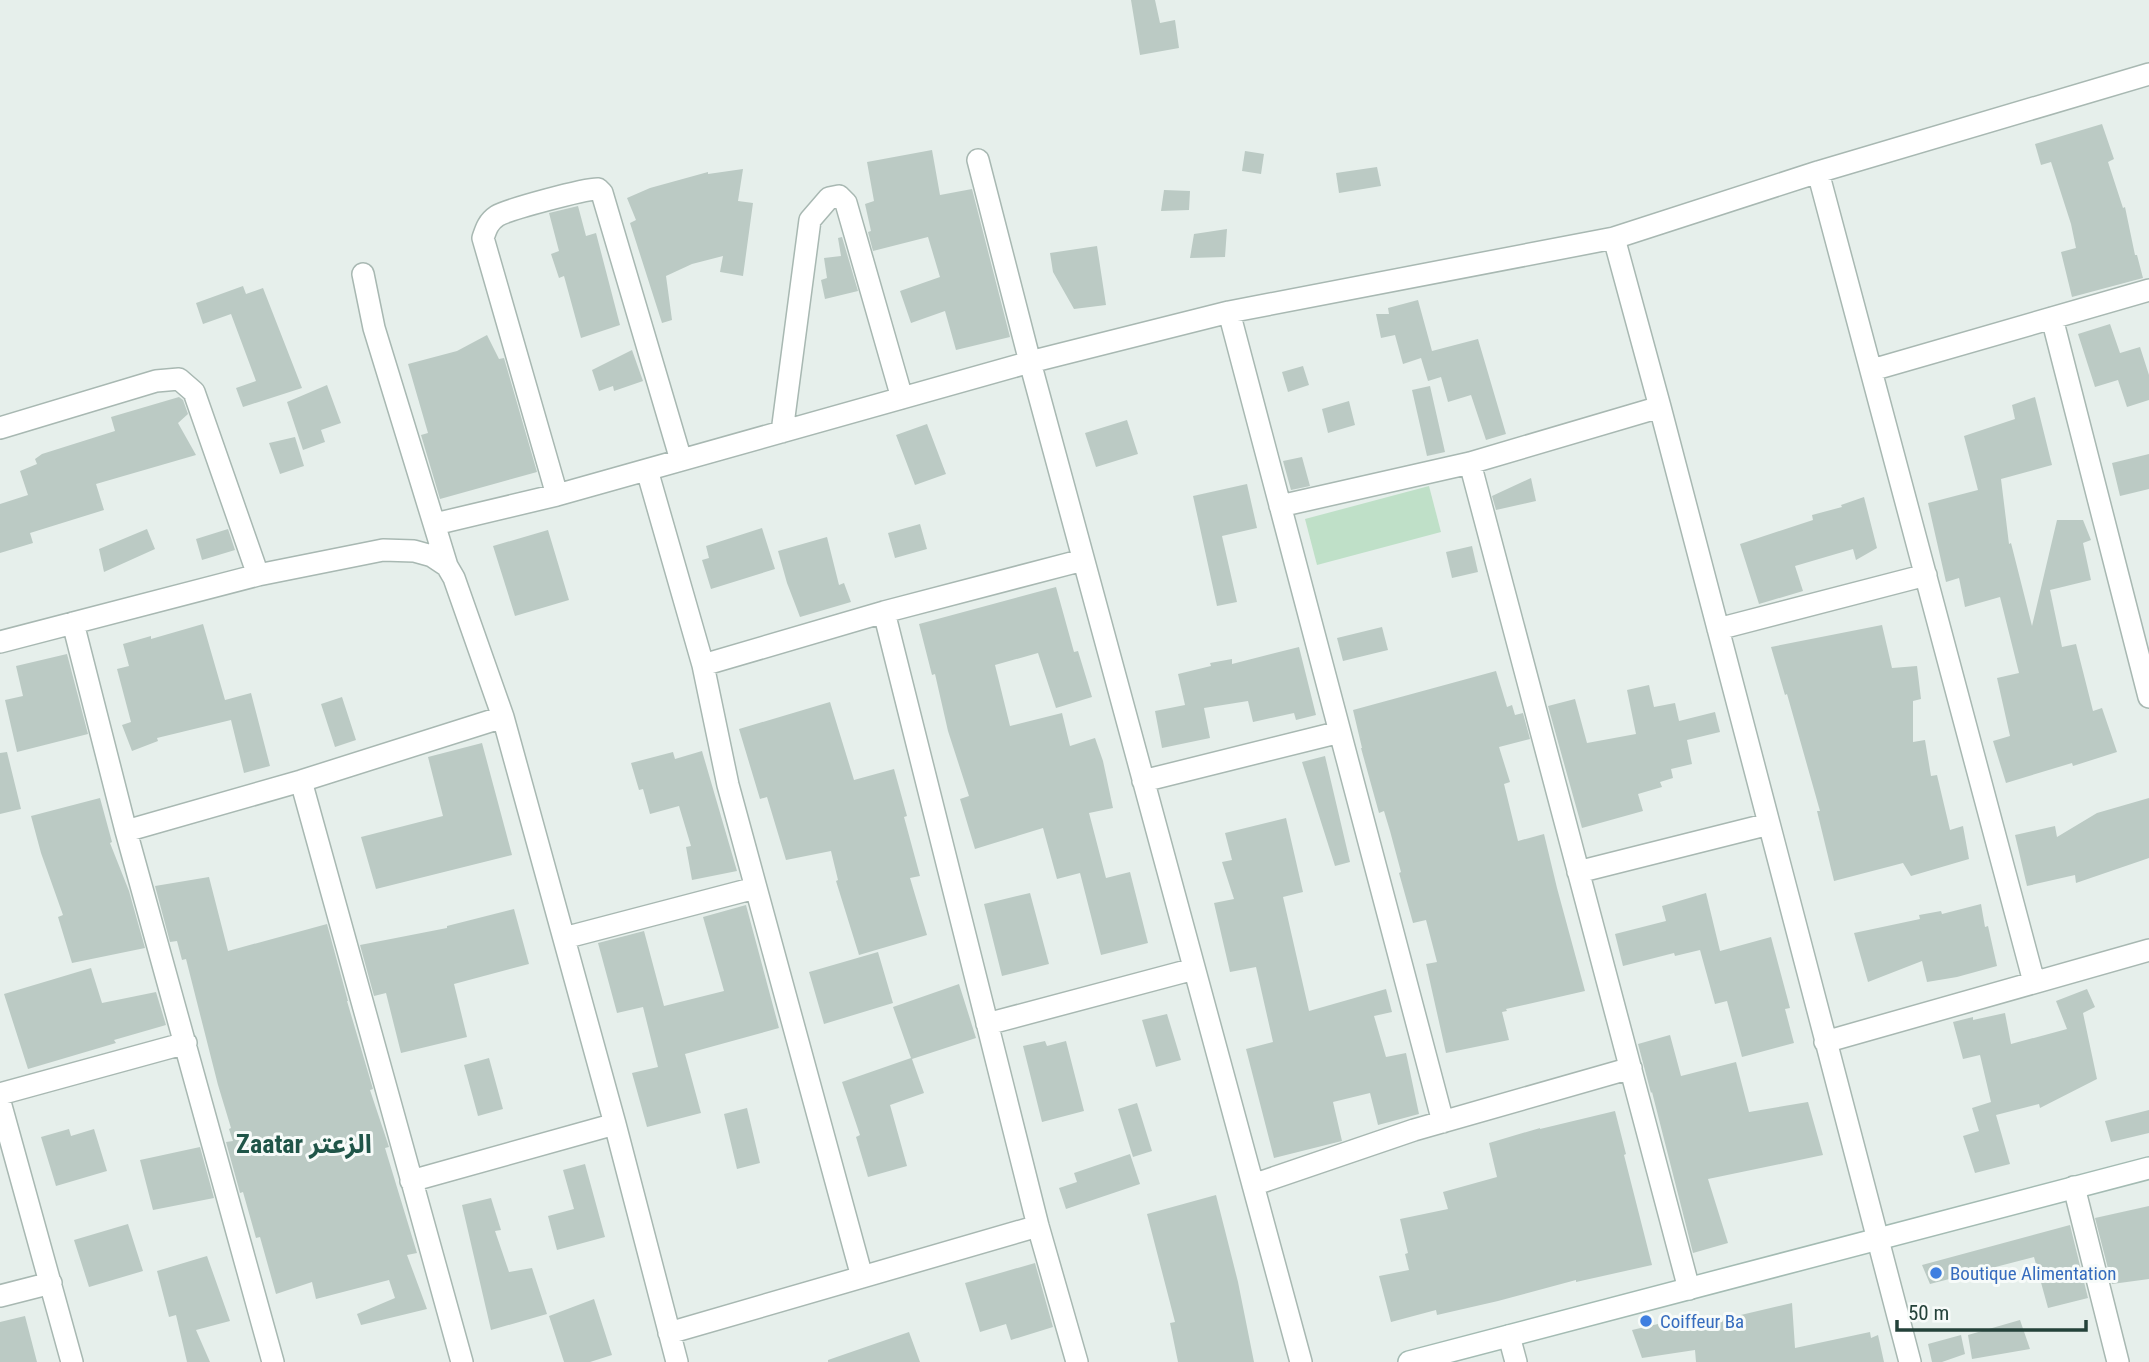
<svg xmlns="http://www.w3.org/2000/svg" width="2149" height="1362" viewBox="0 0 2149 1362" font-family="'Roboto Condensed','Noto Sans Arabic',sans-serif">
<rect width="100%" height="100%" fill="#e6efeb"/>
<path fill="#bfe0c8" d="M 1429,486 L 1441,532 L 1317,565 L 1305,519 Z"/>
<path fill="#bbcac4" d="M 1131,0 L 1155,0 L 1160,23 L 1175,20 L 1179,48 L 1140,55 Z
M 2102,124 L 2114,159 L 2108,162 L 2123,208 L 2125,207 L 2135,255 L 2137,255 L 2143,278 L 2072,297 L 2061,252 L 2076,248 L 2071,224 L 2051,162 L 2041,165 L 2035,144 Z
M 932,150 L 940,195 L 972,189 L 1010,337 L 956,350 L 945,311 L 911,323 L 900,291 L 940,277 L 928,237 L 873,251 L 868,232 L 871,231 L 865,204 L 874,201 L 867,162 Z
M 1245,151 L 1264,154 L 1261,174 L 1242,171 Z
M 1377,167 L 1381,186 L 1339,193 L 1336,173 Z
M 743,169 L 738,201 L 753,203 L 743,276 L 720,272 L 723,256 L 692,264 L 666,276 L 672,320 L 662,323 L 630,223 L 636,220 L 627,198 L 650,188 L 708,172 L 708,174 Z
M 1164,190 L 1190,191 L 1189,210 L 1161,211 Z
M 578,206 L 586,236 L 596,233 L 620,325 L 581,338 L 564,276 L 559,278 L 551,254 L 559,251 L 549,213 Z
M 1227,229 L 1225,257 L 1190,258 L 1194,234 Z
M 842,237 L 858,291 L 825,299 L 821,280 L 827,278 L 824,258 L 841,256 L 838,238 Z
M 1097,246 L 1106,305 L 1074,309 L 1053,272 L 1050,253 Z
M 243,286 L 246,294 L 263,288 L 302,388 L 243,407 L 236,388 L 256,381 L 231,314 L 203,324 L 196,303 Z
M 1418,300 L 1432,351 L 1478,339 L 1506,434 L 1486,440 L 1471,395 L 1448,402 L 1441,377 L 1428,381 L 1421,358 L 1403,364 L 1395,335 L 1381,338 L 1376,314 L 1389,314 L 1388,308 Z
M 2110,324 L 2120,353 L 2140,347 L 2149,375 L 2149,400 L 2127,407 L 2118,380 L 2095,387 L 2078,334 Z
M 487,335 L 499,359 L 504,358 L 537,472 L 440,499 L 421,435 L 428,433 L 408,364 L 457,351 Z
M 632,350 L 643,381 L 614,391 L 613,386 L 599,391 L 592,370 Z
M 1303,366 L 1309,385 L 1288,392 L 1282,372 Z
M 327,385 L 341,423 L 321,430 L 325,442 L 303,450 L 287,402 Z
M 1430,386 L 1445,452 L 1427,456 L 1412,390 Z
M 179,397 L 183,400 L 188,414 L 178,423 L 196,455 L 96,484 L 104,510 L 30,533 L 33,543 L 0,553 L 0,504 L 28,495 L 20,471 L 37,464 L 35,459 L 42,454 L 115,431 L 111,417 Z
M 2035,397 L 2052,465 L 2001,479 L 2009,544 L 2011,543 L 2032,626 L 2057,520 L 2083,520 L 2091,540 L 2083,543 L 2091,580 L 2050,590 L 2062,647 L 2076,644 L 2093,711 L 2102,708 L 2117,752 L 2073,766 L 2072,763 L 2006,783 L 1993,741 L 2010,736 L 1997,678 L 2019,673 L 2000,597 L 1965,607 L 1959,578 L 1946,582 L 1928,503 L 1978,490 L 1964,436 L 2015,419 L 2012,405 Z
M 1349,401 L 1355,425 L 1328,433 L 1322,409 Z
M 1127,420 L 1138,454 L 1096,467 L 1085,433 Z
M 927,424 L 946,474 L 915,485 L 896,435 Z
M 295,437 L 304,466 L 280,474 L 269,443 Z
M 2149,454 L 2149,489 L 2120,496 L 2112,463 Z
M 1302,457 L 1310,486 L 1291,490 L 1283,461 Z
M 1531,478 L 1536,501 L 1496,510 L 1492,496 Z
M 1247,484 L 1257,528 L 1222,536 L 1237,602 L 1217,606 L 1193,496 Z
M 1864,497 L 1877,548 L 1856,560 L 1853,549 L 1795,566 L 1803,591 L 1759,604 L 1740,544 L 1813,520 L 1812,515 L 1842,507 L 1841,505 Z
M 920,524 L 927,549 L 895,558 L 888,533 Z
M 762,528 L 775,569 L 711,589 L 702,560 L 709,558 L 706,546 Z
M 147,529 L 155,549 L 104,572 L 99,549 Z
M 228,529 L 235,550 L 202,560 L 196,539 Z
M 548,530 L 569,600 L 515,616 L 493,546 Z
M 827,537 L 839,585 L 844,583 L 851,602 L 800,617 L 787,583 L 778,551 Z
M 1472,546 L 1478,572 L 1452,578 L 1446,552 Z
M 1056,587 L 1074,652 L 1078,651 L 1092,697 L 1056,708 L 1038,653 L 995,665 L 1010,726 L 1062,713 L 1070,746 L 1095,738 L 1103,761 L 1113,808 L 1089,813 L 1106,878 L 1130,872 L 1148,943 L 1101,955 L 1080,873 L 1057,879 L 1043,828 L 975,849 L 960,799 L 969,796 L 948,731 L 935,674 L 932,675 L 919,624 Z
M 203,624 L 225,700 L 251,693 L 270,766 L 244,773 L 231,720 L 157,738 L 158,741 L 132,751 L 122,725 L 131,722 L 117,669 L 129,666 L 123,644 L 151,636 L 151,639 Z
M 1882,625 L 1892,668 L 1917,666 L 1921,699 L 1913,701 L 1913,742 L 1925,740 L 1931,776 L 1937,775 L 1950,830 L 1963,826 L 1969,859 L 1911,876 L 1903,863 L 1834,881 L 1817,811 L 1820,811 L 1787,694 L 1785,695 L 1771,647 Z
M 1382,627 L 1388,650 L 1343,661 L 1337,638 Z
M 1299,647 L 1316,715 L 1296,720 L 1294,713 L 1253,722 L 1248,701 L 1204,708 L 1210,738 L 1162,748 L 1155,711 L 1185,705 L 1178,674 L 1211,666 L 1210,663 L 1232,659 L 1232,664 Z
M 67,654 L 88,734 L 17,752 L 5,700 L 23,696 L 16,666 Z
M 1496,671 L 1507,707 L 1512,705 L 1515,715 L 1523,713 L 1530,739 L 1499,747 L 1510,782 L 1504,784 L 1518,841 L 1544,834 L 1557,888 L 1585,991 L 1506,1009 L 1507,1011 L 1502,1012 L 1509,1040 L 1446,1053 L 1426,964 L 1437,962 L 1426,920 L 1413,923 L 1399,873 L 1401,872 L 1390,831 L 1384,811 L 1379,813 L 1361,748 L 1362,748 L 1353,710 Z
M 1649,685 L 1654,707 L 1675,703 L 1679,721 L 1715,712 L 1720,732 L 1687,740 L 1692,764 L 1671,769 L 1673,778 L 1660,782 L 1662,787 L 1638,794 L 1643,811 L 1582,828 L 1548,706 L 1575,699 L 1587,743 L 1636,734 L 1627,690 Z
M 342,697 L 356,740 L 335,747 L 321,704 Z
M 830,702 L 854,780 L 894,769 L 907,816 L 904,817 L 920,876 L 910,878 L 927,935 L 859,955 L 836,881 L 838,880 L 831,851 L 786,860 L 767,797 L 760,799 L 739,729 Z
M 482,743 L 512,855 L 376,889 L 361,837 L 443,816 L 428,757 Z
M 702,751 L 737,871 L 692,880 L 686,847 L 691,846 L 679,806 L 650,814 L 643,789 L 639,790 L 631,763 L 673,752 L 675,759 Z
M 7,752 L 21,809 L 0,814 L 0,753 Z
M 1325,756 L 1350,862 L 1335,866 L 1302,762 Z
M 100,798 L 112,842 L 110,843 L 129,891 L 145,948 L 72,963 L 58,917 L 63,915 L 41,853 L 31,816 Z
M 2149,798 L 2149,858 L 2076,883 L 2075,875 L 2027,886 L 2015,835 L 2055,826 L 2057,837 L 2097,813 Z
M 1286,818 L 1303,892 L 1283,897 L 1309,1011 L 1386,989 L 1392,1012 L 1374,1016 L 1386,1057 L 1406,1053 L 1419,1114 L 1378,1125 L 1370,1093 L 1333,1102 L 1342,1141 L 1274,1158 L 1246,1049 L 1273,1042 L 1256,967 L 1230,972 L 1214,903 L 1234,899 L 1222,862 L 1232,860 L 1225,833 Z
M 209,877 L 228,951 L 327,924 L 348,1001 L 347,1001 L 373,1089 L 370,1090 L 389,1147 L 385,1148 L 417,1253 L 407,1255 L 427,1309 L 361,1325 L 357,1314 L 395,1298 L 389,1280 L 316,1299 L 312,1282 L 276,1294 L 260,1237 L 256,1238 L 243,1192 L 240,1193 L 226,1142 L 233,1141 L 229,1129 L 231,1128 L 218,1085 L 186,959 L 182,960 L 177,941 L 170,942 L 155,886 Z
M 1030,893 L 1049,964 L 1002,976 L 984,904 Z
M 1706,893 L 1720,951 L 1771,937 L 1790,1008 L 1785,1009 L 1794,1043 L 1742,1057 L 1727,1001 L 1715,1004 L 1700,950 L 1675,956 L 1674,953 L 1623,966 L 1615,934 L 1666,921 L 1662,906 Z
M 1981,904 L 1985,927 L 1988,926 L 1997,966 L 1957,977 L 1927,982 L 1922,961 L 1868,982 L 1854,933 L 1920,919 L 1919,915 L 1941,911 L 1942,914 Z
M 746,905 L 779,1028 L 685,1054 L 701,1113 L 647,1127 L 632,1073 L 658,1067 L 643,1007 L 617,1013 L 598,943 L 644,931 L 664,1006 L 724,991 L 703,917 Z
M 514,909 L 529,964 L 454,984 L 467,1037 L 401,1053 L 386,993 L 374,996 L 360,945 L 447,928 L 447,926 Z
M 878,952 L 893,1003 L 824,1024 L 809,972 Z
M 91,968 L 102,1003 L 156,992 L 166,1025 L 114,1040 L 116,1043 L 28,1069 L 4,994 Z
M 959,984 L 976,1038 L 912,1059 L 924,1093 L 890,1105 L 907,1166 L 868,1177 L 856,1137 L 860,1135 L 842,1082 L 911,1058 L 893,1007 Z
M 2087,989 L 2095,1007 L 2083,1013 L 2097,1079 L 2040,1108 L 2039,1104 L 1996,1115 L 2010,1164 L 1975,1173 L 1963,1136 L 1979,1131 L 1972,1108 L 1991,1102 L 1980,1055 L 1963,1059 L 1953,1022 L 1973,1017 L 1973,1020 L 2005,1013 L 2011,1044 L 2067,1029 L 2056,1001 Z
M 1167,1014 L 1181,1060 L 1156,1067 L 1142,1020 Z
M 1670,1035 L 1681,1076 L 1736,1062 L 1749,1112 L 1808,1102 L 1823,1155 L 1708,1179 L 1728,1243 L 1693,1253 L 1652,1092 L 1651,1093 L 1638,1044 Z
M 1045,1041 L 1047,1046 L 1066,1041 L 1084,1111 L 1042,1122 L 1023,1046 Z
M 489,1058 L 503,1109 L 478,1116 L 464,1065 Z
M 1137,1103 L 1152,1151 L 1133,1157 L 1118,1109 Z
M 747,1108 L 760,1163 L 737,1169 L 724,1114 Z
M 2149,1110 L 2149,1133 L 2111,1142 L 2105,1121 Z
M 1615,1111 L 1626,1154 L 1624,1155 L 1652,1265 L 1576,1282 L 1576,1280 L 1498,1301 L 1437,1315 L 1436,1310 L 1391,1322 L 1379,1276 L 1409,1270 L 1405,1254 L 1408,1253 L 1400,1219 L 1448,1209 L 1443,1192 L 1497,1177 L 1489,1143 L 1540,1128 L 1540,1129 Z
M 69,1129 L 71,1136 L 94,1129 L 107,1171 L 56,1186 L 41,1137 Z
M 200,1147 L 214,1198 L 153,1210 L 140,1160 Z
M 1130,1154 L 1140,1184 L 1066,1209 L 1059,1188 L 1077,1182 L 1074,1173 Z
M 585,1164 L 605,1237 L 557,1250 L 548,1216 L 574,1209 L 563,1170 Z
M 1216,1195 L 1238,1282 L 1254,1362 L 1178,1362 L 1170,1323 L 1175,1322 L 1147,1214 Z
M 491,1198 L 501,1230 L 495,1231 L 509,1272 L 532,1268 L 547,1314 L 491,1330 L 462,1205 Z
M 2149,1206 L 2149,1279 L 2112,1284 L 2095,1218 Z
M 128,1224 L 143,1271 L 89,1287 L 74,1240 Z
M 2070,1225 L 2088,1298 L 2048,1308 L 2034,1257 L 1930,1284 L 1922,1265 Z
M 207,1256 L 230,1321 L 196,1330 L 210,1362 L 187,1362 L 176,1315 L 169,1317 L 157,1271 Z
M 1035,1263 L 1053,1327 L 1011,1340 L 1006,1324 L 980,1332 L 965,1283 Z
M 594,1299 L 612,1355 L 590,1362 L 564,1362 L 549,1316 Z
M 1792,1303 L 1795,1348 L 1870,1332 L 1871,1338 L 1878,1335 L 1884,1362 L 1696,1362 L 1695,1350 L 1642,1358 L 1632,1330 L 1658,1324 L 1659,1327 L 1710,1318 L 1711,1322 Z
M 25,1316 L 37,1362 L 0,1362 L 0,1322 Z
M 2020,1320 L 2030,1349 L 1972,1359 L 1968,1335 Z
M 909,1332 L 920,1362 L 828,1362 L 828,1360 Z
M 1961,1335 L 1965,1354 L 1942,1362 L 1932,1362 L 1928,1344 Z"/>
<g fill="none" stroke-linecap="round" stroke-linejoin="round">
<g stroke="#a8b8b2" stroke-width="24">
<path id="street" d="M 978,160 L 1030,362 L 1301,1362
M 1818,172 L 2034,982
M 1614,238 L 1660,407 L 1910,1362
M 363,274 L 374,328 L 447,566 L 454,578 L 503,717 L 615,1124 L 677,1362
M 1229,312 L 1443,1122
M 2052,318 L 2149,697
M 1872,370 L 2149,290
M 0,428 L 156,381 L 179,379 L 194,392 L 258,575
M 782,432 L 810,220 L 829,198 L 839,196 L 846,203 L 902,398
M 1470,463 L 1689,1289
M 647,470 L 703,665 L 728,785 L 862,1277
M 557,495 L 483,238 C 486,229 488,222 497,216 C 506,210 587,188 598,189 L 602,193 L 681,460
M 1280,506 L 1470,463 L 1660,407
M 435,524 L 557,495 L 1030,362 L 1229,312 L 1614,238 L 1818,172 L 2149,74
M 884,612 L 1038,1226 L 1077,1362
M 73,623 L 126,831 L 273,1362
M 1718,629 L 1926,575
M 0,642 L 258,575 L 383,550 L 414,551 L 432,556 L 447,566
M 703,665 L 884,612 L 1083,560
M 301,781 L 462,1362
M 1143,781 L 1340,732
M 126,831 L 301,781 L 503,717
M 1578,872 L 1769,824
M 564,938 L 755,888
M 987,1024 L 1194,969
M 1825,1042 L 2149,950
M 0,1094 L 186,1043
M 0,1102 L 72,1362
M 411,1181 L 615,1124
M 1253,1185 L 1414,1130 L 1631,1068
M 2074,1187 L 2118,1362
M 0,1296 L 51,1283
M 669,1333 L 1038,1226
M 1509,1336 L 1516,1362"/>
</g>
<g stroke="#a4bbb3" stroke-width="24">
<path id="secondary" d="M 1409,1362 L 2149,1168"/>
</g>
<use href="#street" stroke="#fff" stroke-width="21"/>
<use href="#secondary" stroke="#fff" stroke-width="21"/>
</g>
<g fill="#3f7fe0" stroke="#f7fbf9" stroke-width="2.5">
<circle cx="1936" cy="1273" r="7"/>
<circle cx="1646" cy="1321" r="7"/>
</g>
<g text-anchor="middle" stroke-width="6" stroke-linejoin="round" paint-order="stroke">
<g font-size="19" fill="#366cbe" stroke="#f7fbf9" text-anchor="start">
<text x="1950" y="1280">Boutique Alimentation</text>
<text x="1660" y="1328">Coiffeur Ba</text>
</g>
<g font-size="26" font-weight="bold" fill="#1f5548" stroke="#f7fbf9">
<text x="304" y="1153">Zaatar الزعتر</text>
</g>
</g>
<path d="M1897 1320v10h189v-10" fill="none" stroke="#24423a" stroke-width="3.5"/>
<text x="1908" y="1320" font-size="21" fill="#24423a" stroke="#f7fbf9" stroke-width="5" paint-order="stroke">50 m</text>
</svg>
